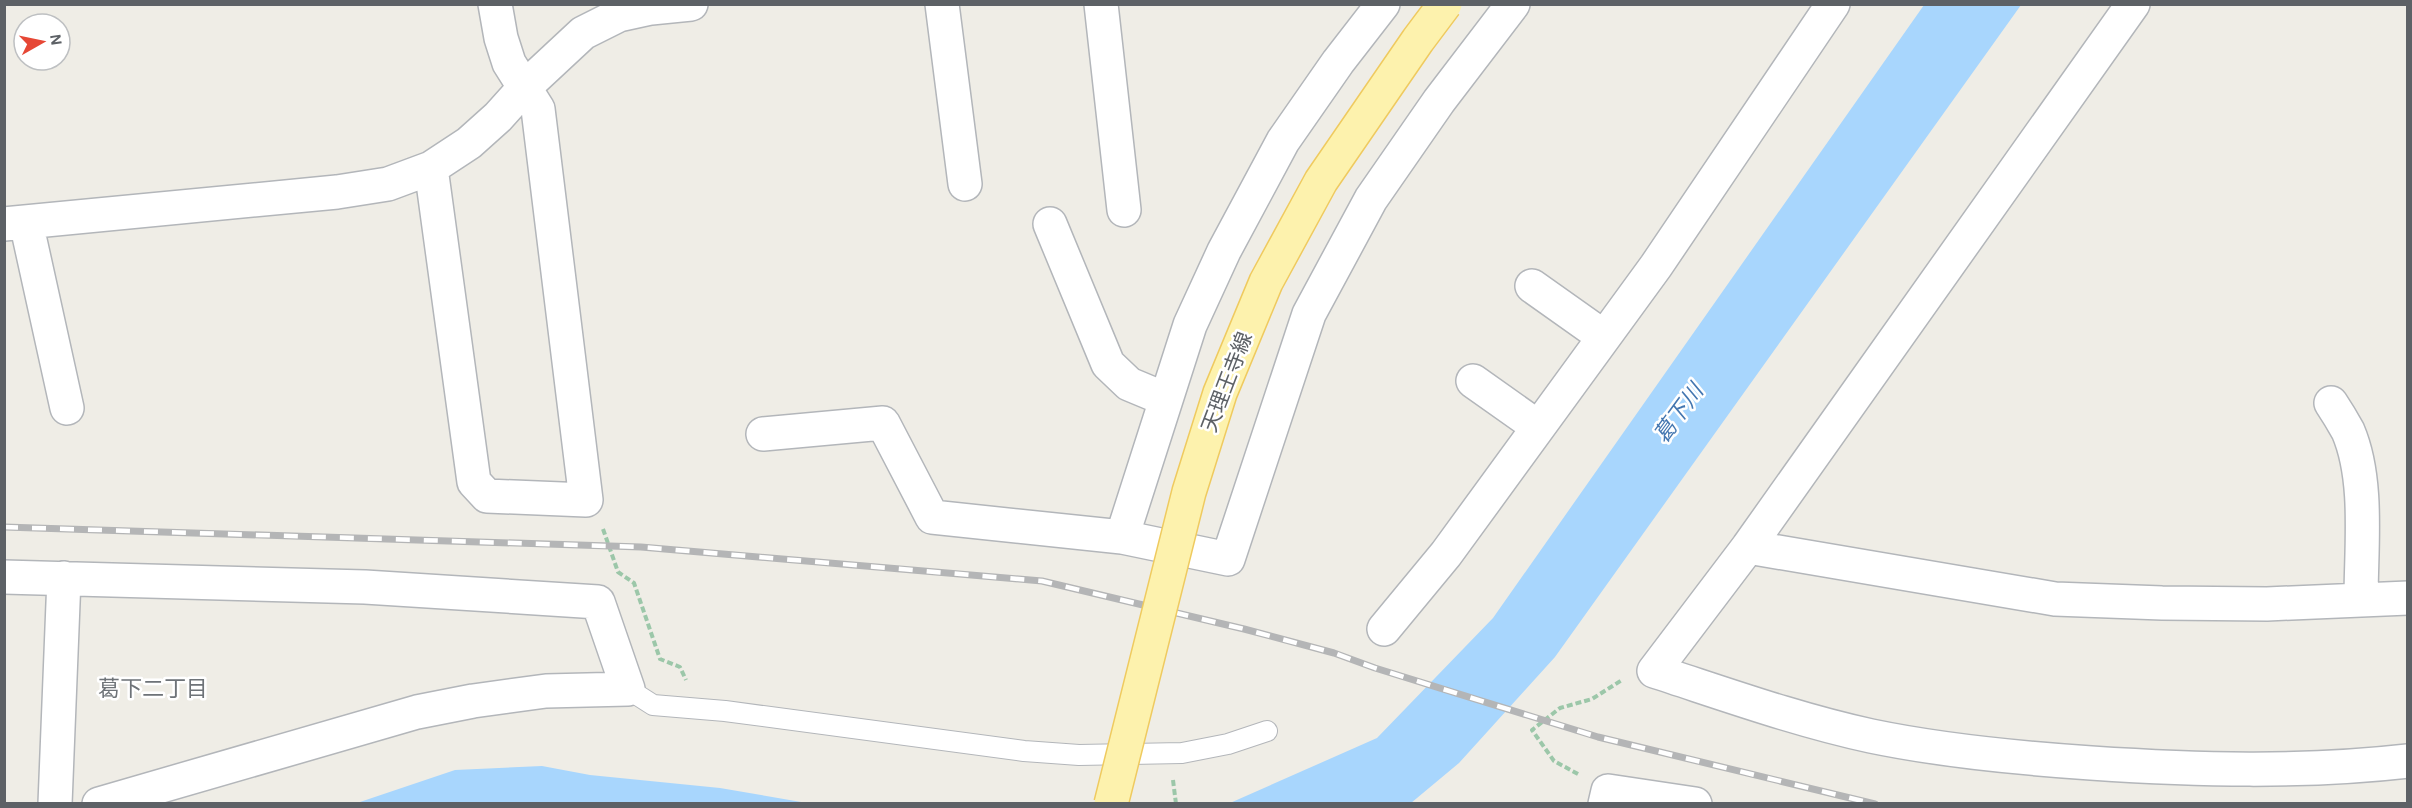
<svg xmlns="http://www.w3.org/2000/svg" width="2412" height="808" viewBox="0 0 2412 808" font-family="'Alegreya Sans','Noto Sans JP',sans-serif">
<rect width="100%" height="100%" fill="#efede6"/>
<path fill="#a8d6fd" d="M 1924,5 L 2021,5 L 1555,657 L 1459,763 L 1411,803 L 1230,803 L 1377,738 L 1493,618 Z
M 542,766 L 590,775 L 720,788 L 807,803 L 357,803 L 455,770 Z"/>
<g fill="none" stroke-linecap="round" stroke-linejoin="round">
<g stroke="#b3b6ba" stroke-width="22">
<path id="service" d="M 628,689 L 653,705 L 725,711 L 1024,751 L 1079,755 L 1182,753 L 1228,744 L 1267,731"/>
</g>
<g stroke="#b3b6ba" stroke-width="36">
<path id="minor" d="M 942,4 L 965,184
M 1101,4 L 1124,210
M 2133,4 L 1748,547 L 1654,671 C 1725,694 1797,720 1871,736 C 1943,751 2017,758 2091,763 C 2196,770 2303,773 2408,761
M 431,168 L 474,482 L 487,496 L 586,500 L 538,109 L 509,63 L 501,38 L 495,4
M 26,222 L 67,408
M 4,224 L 337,192 L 388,184 L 431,168 L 469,143 L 498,117 L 525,87 L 583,33 L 619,15 L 651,8 L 691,4
M 1050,224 L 1108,364 L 1129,384 L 1165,399
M 1532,286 L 1604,337
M 1473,381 L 1538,427
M 2331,403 C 2337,412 2343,422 2348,431 C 2369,480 2361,547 2361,600
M 763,434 L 883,423 L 932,517 L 1122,537 L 1228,559 L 1309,314 L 1371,199 L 1439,101 L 1513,4
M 1122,537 L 1190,325 L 1224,251 L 1283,141 L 1338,62 L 1383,4
M 1748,547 L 2055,599 L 2162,603 L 2267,604 L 2408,598
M 4,577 L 365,587 L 598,602 L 628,689 L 546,691 L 473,701 L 417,712 L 99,804
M 1384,629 L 1446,554 L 1656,266 L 1833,4
M 55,804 L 64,578
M 1605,804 L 1608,791 L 1695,804"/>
</g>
<path stroke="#9cc7a9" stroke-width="4" stroke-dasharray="6 3" stroke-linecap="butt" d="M 603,529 L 618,572 L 634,583 L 660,659 L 680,667 L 686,680
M 1578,774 L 1554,761 L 1532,730 L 1560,708 L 1592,699 L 1622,680
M 1173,780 L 1176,804"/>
<use href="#service" stroke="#fff" stroke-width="20"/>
<use href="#minor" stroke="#fff" stroke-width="33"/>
<g stroke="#b4b5b6" stroke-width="7">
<path id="rail" d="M 4,527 L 641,547 L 1042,581 L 1244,629 L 1334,653 L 1375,668 L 1598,737 L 1875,804"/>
</g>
<use href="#rail" stroke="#fff" stroke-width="4.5" stroke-dasharray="14" stroke-linecap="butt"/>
<g stroke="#efca5f" stroke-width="36" stroke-linecap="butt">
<path id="primary-bridge" d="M 1111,804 L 1189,492 L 1220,393 L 1266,282 L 1321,181 L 1418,40 L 1445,4"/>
</g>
<use href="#primary-bridge" stroke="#fdf2ad" stroke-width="33"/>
</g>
<g text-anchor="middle" stroke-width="5" stroke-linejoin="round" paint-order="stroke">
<g font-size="21" fill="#5d6166" stroke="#fff">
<text transform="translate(1227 382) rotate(-69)" y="7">天理王寺線</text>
</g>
<g font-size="22" font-style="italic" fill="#4376b0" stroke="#fff">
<text transform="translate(1678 413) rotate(-54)" y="8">葛下川</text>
</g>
<g font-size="22" fill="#6e7378" stroke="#fff">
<text x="153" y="696">葛下二丁目</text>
</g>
</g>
<rect width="2412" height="808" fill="none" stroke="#5d6166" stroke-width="12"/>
<g transform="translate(42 42) rotate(81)"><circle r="28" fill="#ffffff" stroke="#bec0c2" stroke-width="1.5"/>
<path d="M0-4.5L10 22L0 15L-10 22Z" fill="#e64735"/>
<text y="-9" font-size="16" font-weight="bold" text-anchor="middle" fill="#5d6166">N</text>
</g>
</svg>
